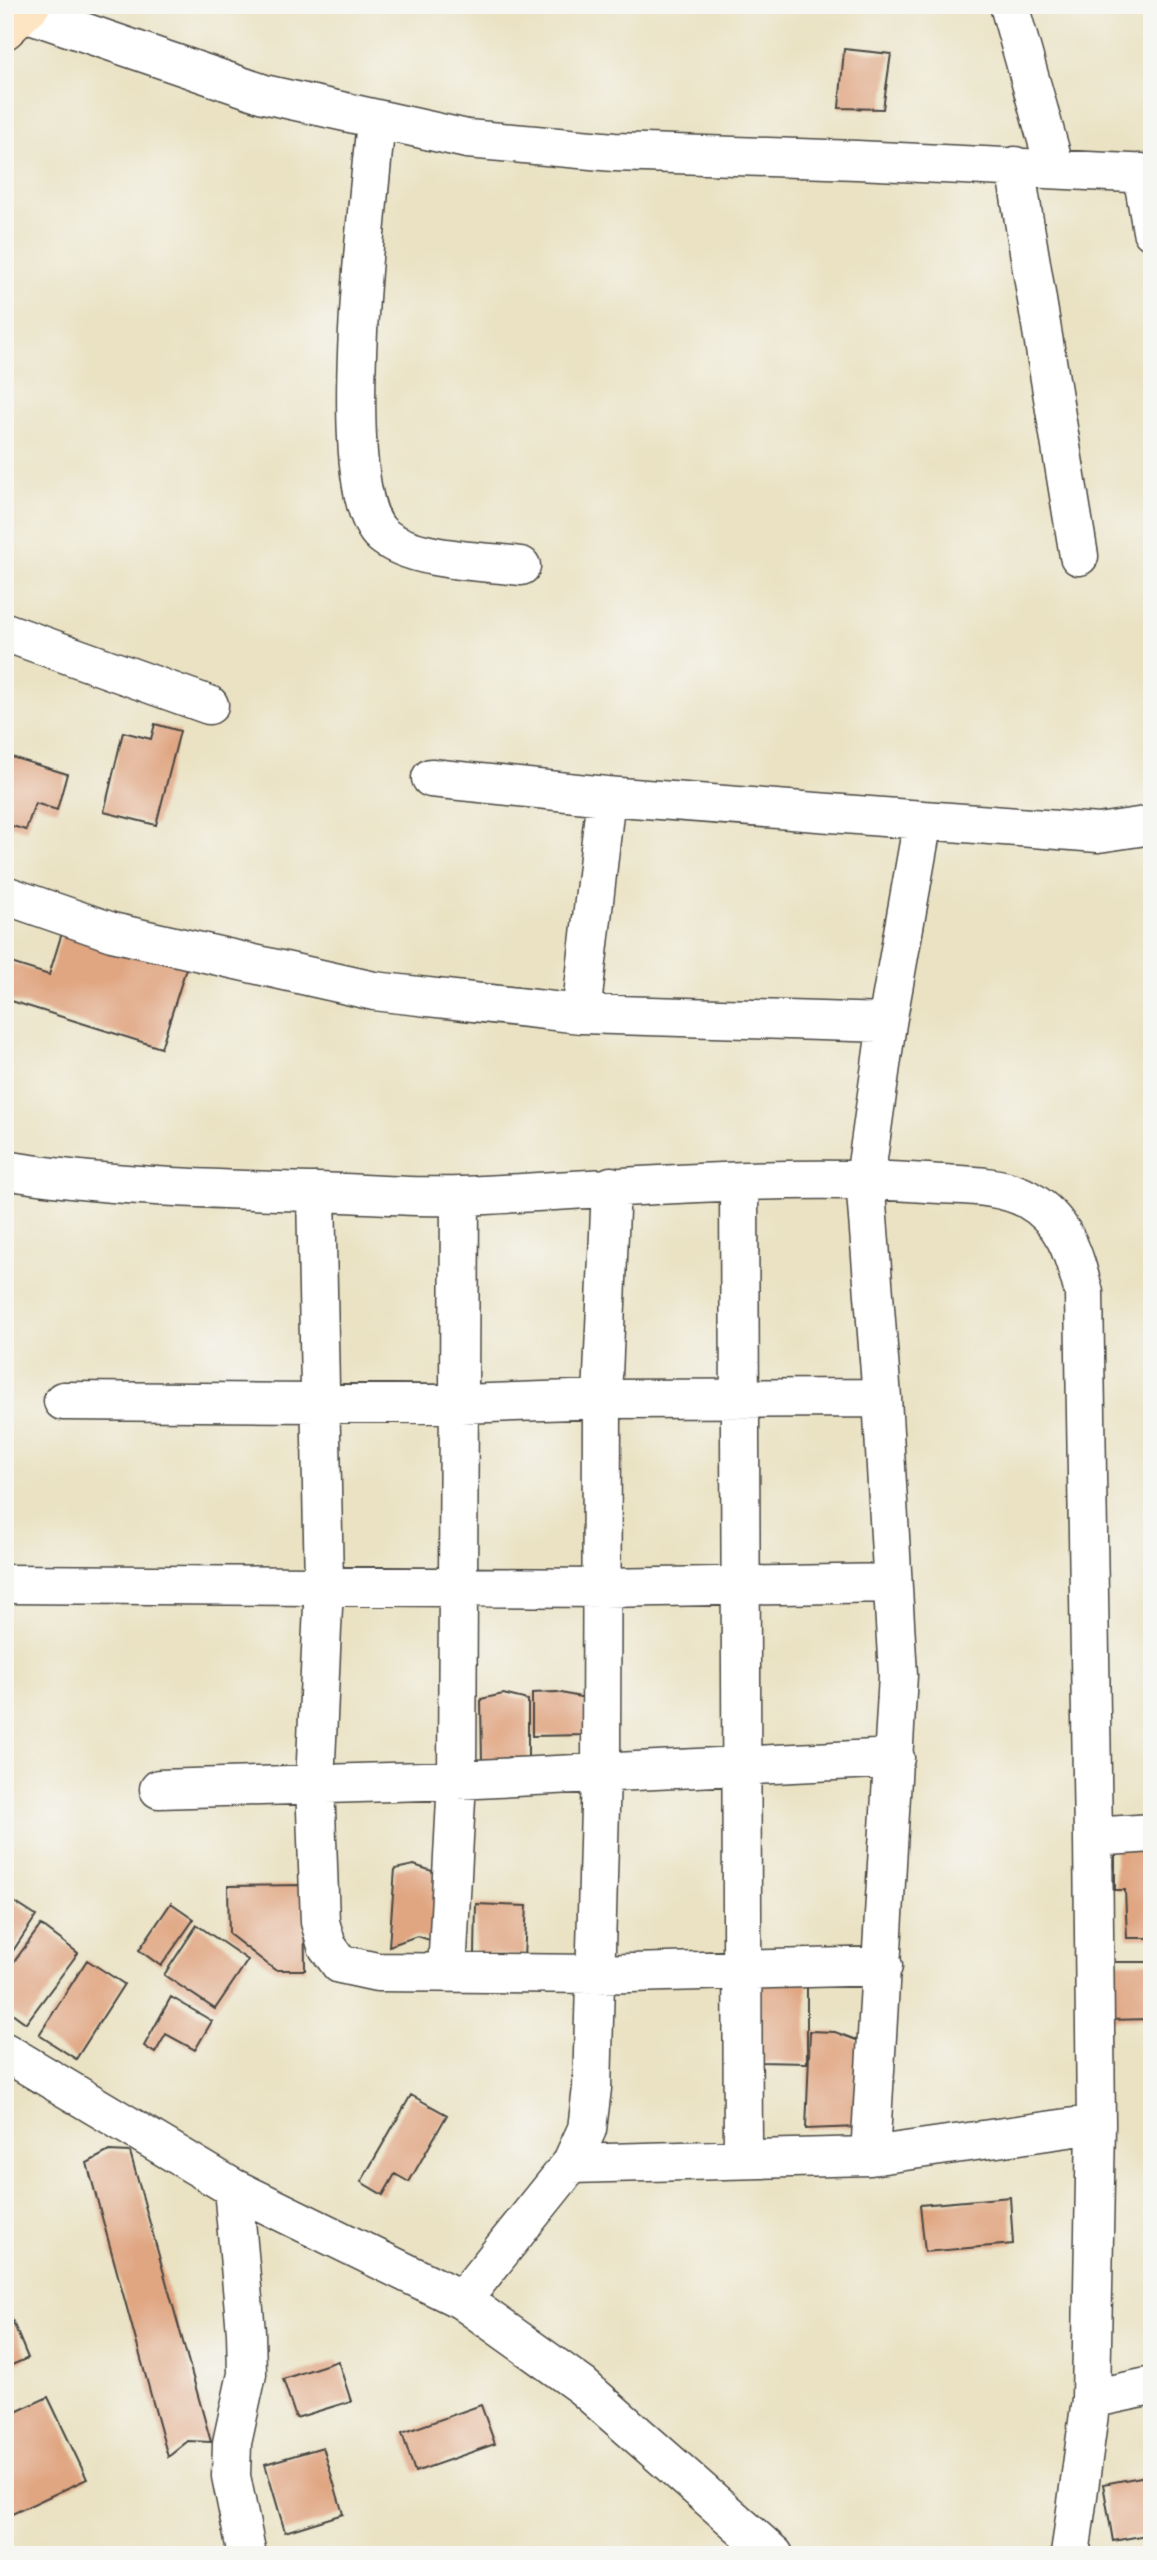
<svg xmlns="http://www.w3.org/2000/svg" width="1157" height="2560" viewBox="0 0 1157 2560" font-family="'Playpen Sans',sans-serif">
<rect width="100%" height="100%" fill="#f6f6f2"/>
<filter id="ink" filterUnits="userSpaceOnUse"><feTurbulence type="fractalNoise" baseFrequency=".0143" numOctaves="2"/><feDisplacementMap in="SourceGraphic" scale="14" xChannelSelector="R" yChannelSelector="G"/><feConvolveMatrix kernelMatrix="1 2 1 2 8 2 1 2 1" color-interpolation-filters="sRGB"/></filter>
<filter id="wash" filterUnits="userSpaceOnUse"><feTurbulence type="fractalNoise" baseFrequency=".00686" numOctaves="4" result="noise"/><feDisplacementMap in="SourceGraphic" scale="28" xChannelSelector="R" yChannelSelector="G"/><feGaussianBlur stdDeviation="1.57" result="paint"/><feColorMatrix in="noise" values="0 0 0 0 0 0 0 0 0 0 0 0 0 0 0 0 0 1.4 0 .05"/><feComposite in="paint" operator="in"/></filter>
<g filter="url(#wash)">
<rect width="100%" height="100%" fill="#eae2c3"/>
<g id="blocks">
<path fill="#e0a581" d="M 844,49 L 891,54 L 883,109 L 839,108 Z
M 155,724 L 180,731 L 156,825 L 104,812 L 123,732 L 151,739 Z
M 5,755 L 67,774 L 57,810 L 35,803 L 26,830 L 5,824 Z
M 65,923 L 188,962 L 161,1048 L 5,999 L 5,961 L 49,975 Z
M 557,1692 L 585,1698 L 587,1735 L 532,1736 L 532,1693 Z
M 503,1694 L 528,1700 L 528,1764 L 509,1757 L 482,1764 L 481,1699 Z
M 1152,1843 L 1152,1938 L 1127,1938 L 1125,1890 L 1115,1890 L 1115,1844 Z
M 414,1865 L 441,1874 L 439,1943 L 417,1936 L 389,1946 L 395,1869 Z
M 304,1885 L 305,1970 L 275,1970 L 229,1934 L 228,1886 Z
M 5,1896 L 36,1916 L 5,1963 Z
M 171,1903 L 194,1919 L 161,1966 L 139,1950 Z
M 476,1904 L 527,1906 L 524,1956 L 475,1954 Z
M 41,1925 L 78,1953 L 26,2023 L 5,2008 L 5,1974 Z
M 197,1925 L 248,1960 L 215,2009 L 164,1975 Z
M 87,1960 L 124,1984 L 76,2059 L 39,2035 Z
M 1106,1962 L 1152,1962 L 1152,2019 L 1107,2020 Z
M 759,1971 L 807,1972 L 807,2063 L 760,2062 Z
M 171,1997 L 212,2021 L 195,2050 L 166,2034 L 155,2053 L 144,2046 Z
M 810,2031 L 835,2032 L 859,2041 L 859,2127 L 806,2129 Z
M 411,2095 L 447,2115 L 409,2182 L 395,2174 L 383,2195 L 361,2182 Z
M 109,2151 L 130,2152 L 211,2442 L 188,2441 L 168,2457 L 87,2163 Z
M 1010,2197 L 1013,2244 L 925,2252 L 920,2205 Z
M 5,2303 L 28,2358 L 5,2368 Z
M 338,2361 L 351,2401 L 296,2418 L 283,2379 Z
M 48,2397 L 87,2479 L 10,2515 L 5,2505 L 5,2417 Z
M 481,2405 L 495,2444 L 415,2472 L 402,2433 Z
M 323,2447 L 343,2514 L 285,2532 L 265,2464 Z
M 1152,2475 L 1152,2534 L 1113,2541 L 1103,2484 Z"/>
</g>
</g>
<g filter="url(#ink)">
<use href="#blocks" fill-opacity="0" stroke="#484642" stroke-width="2"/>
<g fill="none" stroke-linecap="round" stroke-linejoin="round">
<g stroke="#484642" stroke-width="41">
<path id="street" d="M 1009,5 L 1055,168
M 25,12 L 264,94 L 467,139 L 614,152 L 857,160 L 1152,174
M 376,120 C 370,192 331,490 382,535 C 412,561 482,561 521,566
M 1015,166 L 1079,556
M 1142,173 L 1152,231
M 5,632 L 209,705
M 431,778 L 606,796 L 923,820
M 5,895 L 112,932 L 374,991 L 581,1014 L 887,1023
M 581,1014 L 606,796
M 5,1170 C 107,1187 211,1189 314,1192 C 363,1193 413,1198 462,1196 C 617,1189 772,1173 926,1183 C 959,1186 997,1183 1027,1199 C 1065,1220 1074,1255 1084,1293 L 1093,1837
M 739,1183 L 743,2159
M 316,1192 L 324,1584 L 315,1783 L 320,1922 L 327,1946 L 340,1964 L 377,1972 L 596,1974 L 883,1966
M 63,1401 L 460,1404 L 602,1399 L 882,1398
M 5,1584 L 603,1588 L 891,1583
M 159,1789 L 457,1780 L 895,1758
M 447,1972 L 457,1780 L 460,1196
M 5,2052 L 233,2188 L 462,2300 L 582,2386 L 774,2555
M 870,2156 L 898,1675 L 882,1398 L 865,1179 L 887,1023 L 923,820 L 1098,833 L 1152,825
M 571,2164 L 587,2129 L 592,2088 L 601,1773 L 602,1399 L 611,1186
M 233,2188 L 246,2332 L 247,2374 L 232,2443 L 231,2476 L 247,2555
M 462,2300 L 571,2164 L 870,2156 L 1096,2124 L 1093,1837 L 1152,1833
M 1091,2399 L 1096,2124
M 1070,2555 L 1091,2399 L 1152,2386"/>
</g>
<g stroke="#484642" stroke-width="41">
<path id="secondary" d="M 5,30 L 31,5"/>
</g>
<use href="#street" stroke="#fff" stroke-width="38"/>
<use href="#secondary" stroke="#fde5c4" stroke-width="38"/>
</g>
</g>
<rect width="1157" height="2560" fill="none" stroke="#f6f6f2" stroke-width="28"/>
</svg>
